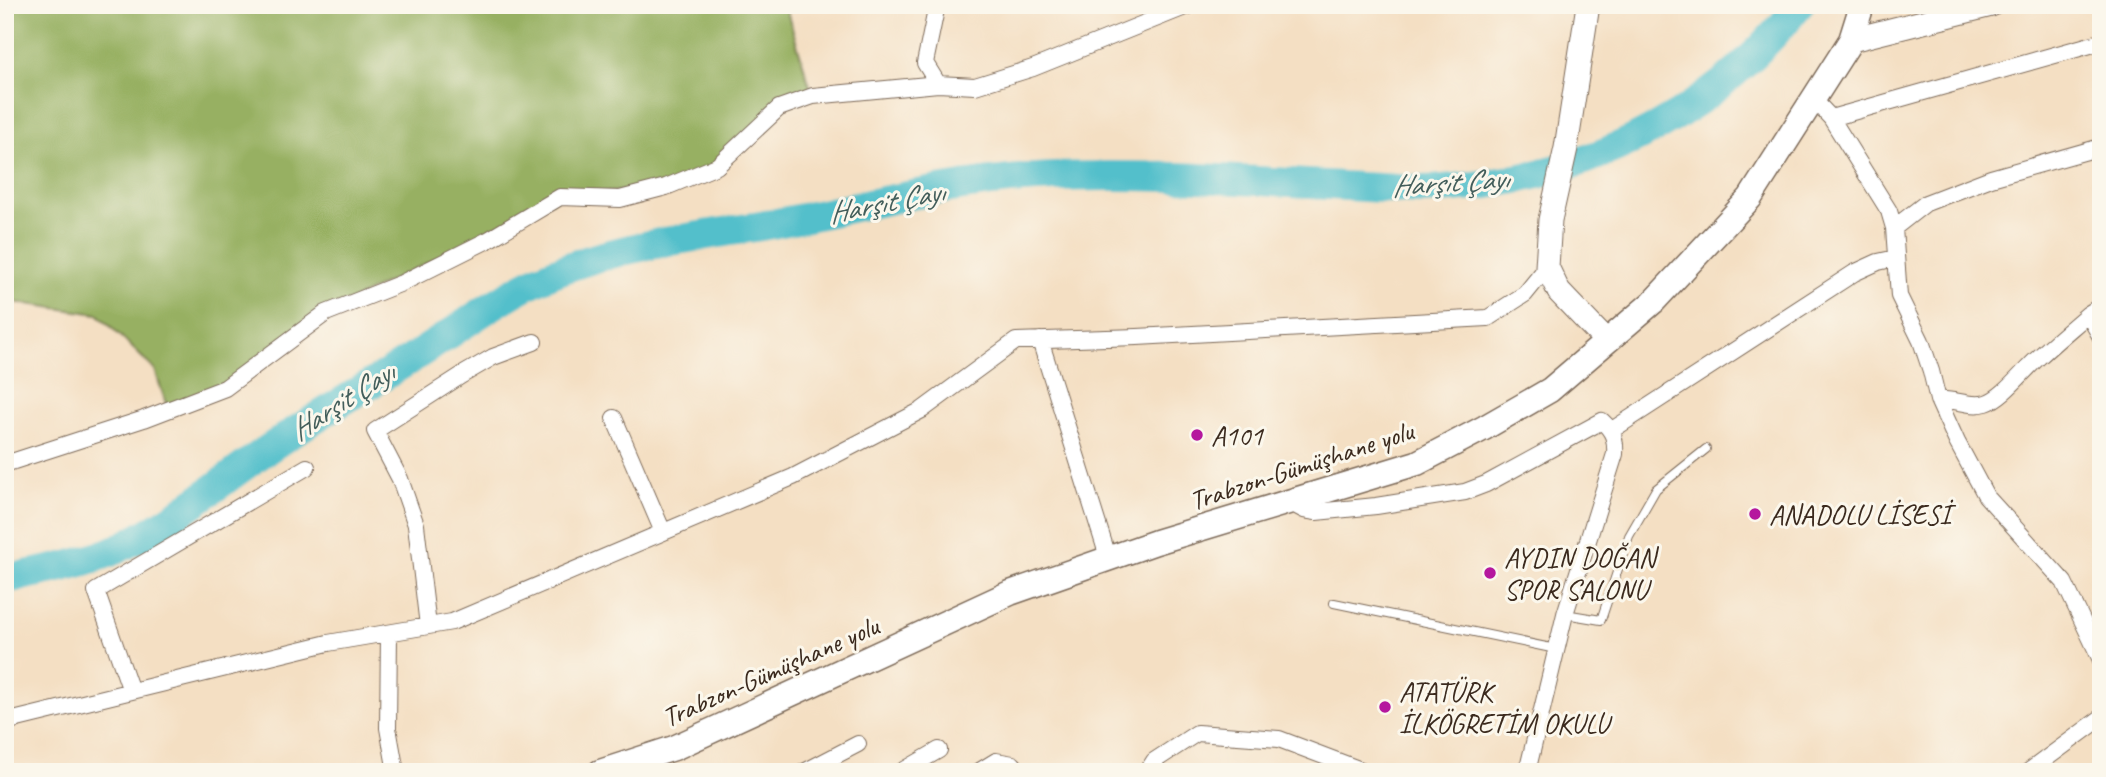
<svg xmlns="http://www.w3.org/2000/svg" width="2106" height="777" viewBox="0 0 2106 777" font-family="Caveat,sans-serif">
<rect width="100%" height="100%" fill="#fbf7ec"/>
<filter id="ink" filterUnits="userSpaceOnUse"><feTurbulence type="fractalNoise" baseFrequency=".0143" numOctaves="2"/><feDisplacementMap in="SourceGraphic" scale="14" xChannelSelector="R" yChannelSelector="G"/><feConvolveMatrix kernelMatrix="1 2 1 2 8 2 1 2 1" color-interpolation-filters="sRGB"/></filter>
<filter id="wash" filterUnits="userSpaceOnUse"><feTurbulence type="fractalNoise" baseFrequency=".00686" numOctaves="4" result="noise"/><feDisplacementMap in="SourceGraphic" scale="28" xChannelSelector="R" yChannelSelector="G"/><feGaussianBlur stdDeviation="1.57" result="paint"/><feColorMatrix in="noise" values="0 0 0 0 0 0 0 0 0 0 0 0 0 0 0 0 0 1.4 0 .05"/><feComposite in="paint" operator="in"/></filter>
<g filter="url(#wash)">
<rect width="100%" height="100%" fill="#f4dfc3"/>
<path fill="#97b062" stroke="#696d40" stroke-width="2" d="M 5,5 L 785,5 L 813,96 L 779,108 L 717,166 L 666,187 L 559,197 L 326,313 L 225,388 L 168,410 L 155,370 L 98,314 L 5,301 Z"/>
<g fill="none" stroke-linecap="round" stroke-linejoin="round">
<path stroke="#52bfcb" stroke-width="30" d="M 5,579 C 40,572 75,566 108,553 C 165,529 211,489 261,454 C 315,416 373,384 428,348 C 462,327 495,301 531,283 C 603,247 687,239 766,225 C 855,209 945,183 1036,178 C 1165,171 1294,185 1423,190 C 1573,185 1706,123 1799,5"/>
</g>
</g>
<g filter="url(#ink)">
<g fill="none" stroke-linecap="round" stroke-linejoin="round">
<g stroke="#7c6958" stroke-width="10">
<path id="lane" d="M 1334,603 L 1556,649
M 1565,614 L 1601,620 L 1629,536 L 1656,489 L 1706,449"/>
</g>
<g stroke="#7c6958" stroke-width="18">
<path id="street" d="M 937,5 L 925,63 L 938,84 L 975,86 L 1033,68 L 1190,5
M 1813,99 L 1831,118 L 1889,211 L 1894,228 L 1899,296 L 1921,341 L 1931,371 L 1938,400 L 1957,442 L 1986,496 L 2064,582 L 2101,660
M 1831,118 L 2101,42
M 1894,228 L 1926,203 L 1991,178 L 2101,147
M 2101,306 L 2088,314 L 2101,337
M 1040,340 L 1109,560
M 1938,400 C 1955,398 1970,408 1986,403 C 2003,398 2025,369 2039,357 C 2055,342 2072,328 2088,314
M 614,418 L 663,532
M 1612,430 L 1854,273 L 1878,262 L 1896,258
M 5,464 L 144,419 L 225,388 L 326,313 L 402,283 L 488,240 L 560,197 L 620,199 L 666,187 L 717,166 L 779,108 L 813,96 L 938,84
M 1287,501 L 1304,510 L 1316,512 L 1376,506 L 1465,492 L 1486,484 L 1602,421 C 1613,431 1616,439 1615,454 L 1565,614 L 1527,772
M 428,626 L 416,525 L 400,479 L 375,431 L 462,375 L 493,357 L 534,342
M 389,633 L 388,728 L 396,772
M 131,691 L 96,591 L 307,467
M 5,722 L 328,643 L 452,622 L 793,477 L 922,410 L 1016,341 L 1137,337 L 1488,318 L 1525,294 L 1547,267
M 804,772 L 858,744
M 901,772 L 939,750
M 978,772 L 996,761 L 1013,764 L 1019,772
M 1147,772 L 1154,761 L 1197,733 L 1279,739 L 1366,772
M 2028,772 L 2101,718"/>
</g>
<g stroke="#7c6958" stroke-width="25">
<path id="secondary" d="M 1588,5 L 1566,148 L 1550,220 L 1547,267 L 1559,292 L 1606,341
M 1851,40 L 1991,5"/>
</g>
<g stroke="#7c6958" stroke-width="27">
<path id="primary" d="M 600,772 L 674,748 L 1010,593 L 1156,542 L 1417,463 L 1484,428 L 1550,390 L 1653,302 L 1750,198 L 1851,40 L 1862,5"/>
</g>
<use href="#lane" stroke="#fff" stroke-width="8"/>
<use href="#street" stroke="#fff" stroke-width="16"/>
<use href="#secondary" stroke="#fff" stroke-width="23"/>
<use href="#primary" stroke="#fff" stroke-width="24"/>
</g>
</g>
<g fill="#b5179e" stroke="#fbf7ec" stroke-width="2.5">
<circle cx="1197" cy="435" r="7"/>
<circle cx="1755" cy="514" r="7"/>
<circle cx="1490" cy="573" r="7"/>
<circle cx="1385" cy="707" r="7"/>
</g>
<g text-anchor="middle" stroke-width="6" stroke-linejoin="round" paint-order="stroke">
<g font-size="28" fill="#3b2a1e" stroke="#fbf7ec" text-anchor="start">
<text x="1211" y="445">A101</text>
<text x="1769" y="524">ANADOLU LİSESİ</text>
<text x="1504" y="567">AYDIN DOĞAN<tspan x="1504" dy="32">SPOR SALONU</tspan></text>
<text x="1399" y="701">ATATÜRK<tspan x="1399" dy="32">İLKÖGRETİM OKULU</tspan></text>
</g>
<g font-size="28" fill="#3b2a1e" stroke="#fbf7ec">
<text transform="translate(1301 465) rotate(-18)" y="10">Trabzon-Gümüşhane yolu</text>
<text transform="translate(770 671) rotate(-24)" y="10">Trabzon-Gümüşhane yolu</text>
</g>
<g font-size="30" font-style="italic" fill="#435e5b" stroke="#fbf7ec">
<text transform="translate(1450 182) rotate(-4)" y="10">Harşit Çayı</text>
<text transform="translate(886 202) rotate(-11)" y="10">Harşit Çayı</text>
<text transform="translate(342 401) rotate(-33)" y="10">Harşit Çayı</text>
</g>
</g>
<rect width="2106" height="777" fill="none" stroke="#fbf7ec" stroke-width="28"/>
</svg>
